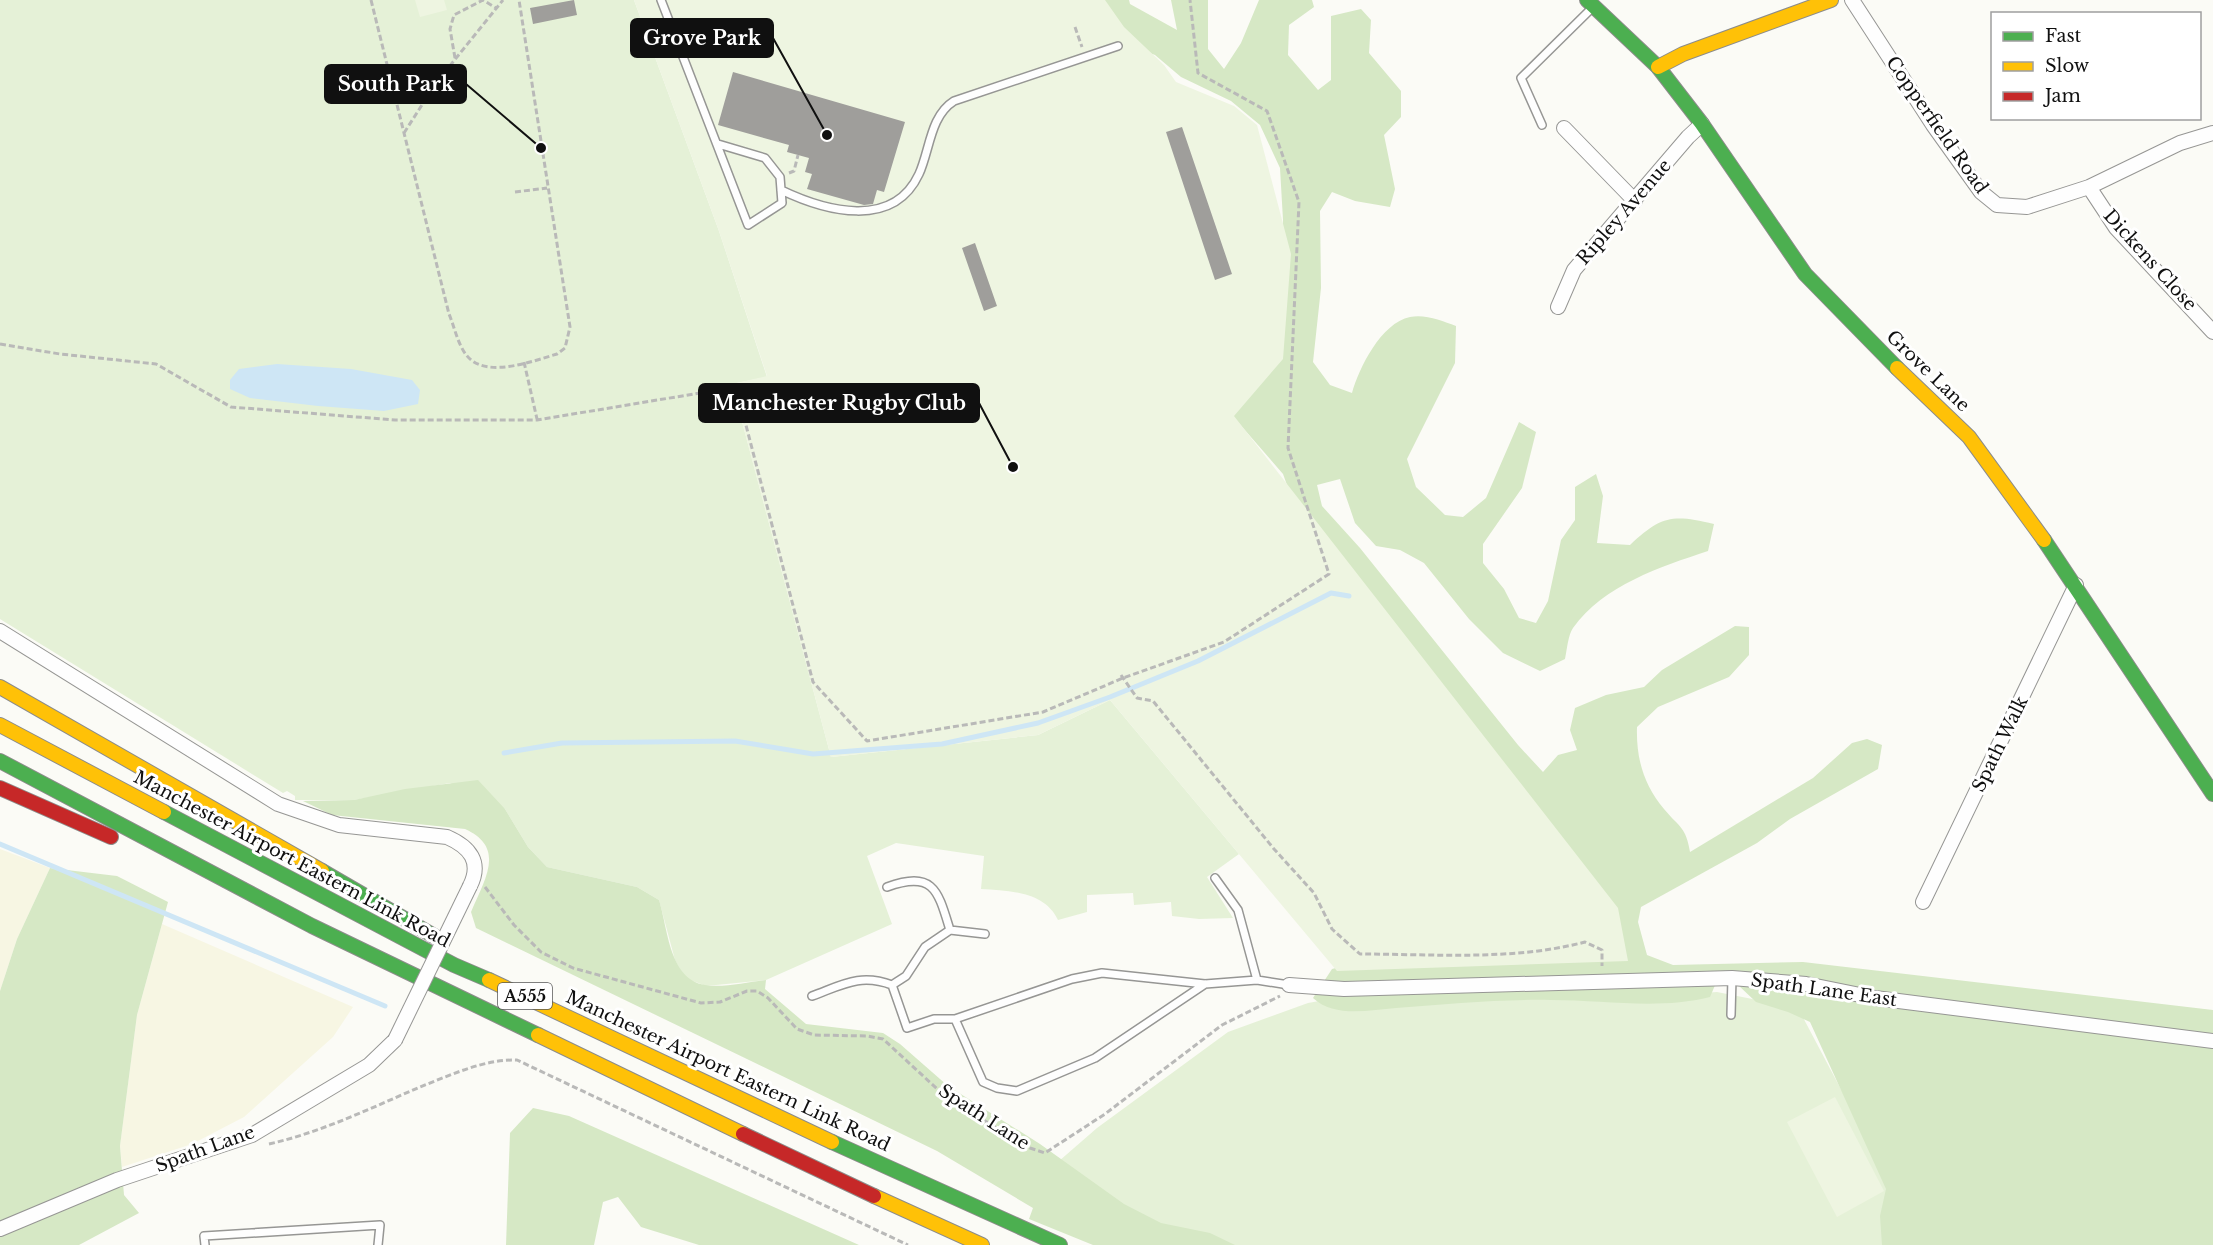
<svg xmlns="http://www.w3.org/2000/svg" width="2213" height="1245" viewBox="0 0 2213 1245" font-family="'Libre Baskerville',serif">
<rect width="100%" height="100%" fill="#fbfbf6"/>
<path fill="#f7f6e3" d="M 0,849 L 50,868 L 17,939 L 0,991 Z
M 162,924 L 353,1007 L 333,1037 L 244,1117 L 192,1144 L 122,1167 L 120,1146 L 137,1015 Z"/>
<path fill="#e5f1d7" d="M 0,0 L 634,0 L 719,231 L 767,377 L 732,384 L 831,757 L 1038,735 L 1110,700 L 1239,854 L 1207,877 L 1233,918 L 1199,919 L 1172,916 L 1171,902 L 1134,905 L 1133,893 L 1087,895 L 1087,912 L 1058,920 C 1044,891 1010,891 981,889 L 984,856 L 896,843 L 867,856 L 892,924 L 766,980 L 706,986 L 685,978 L 675,960 L 659,900 L 637,887 L 547,867 L 528,847 L 505,809 L 450,783 L 354,800 L 295,800 L 295,796 L 287,791 L 283,793 L 0,619 Z
M 1717,992 L 1798,1008 L 1901,1203 L 1905,1245 L 1188,1245 L 1051,1168 L 1097,1128 L 1228,1032 L 1308,1003 L 1336,998 L 1647,997 Z"/>
<path fill="#d6e8c5" d="M 1067,0 L 1129,0 L 1130,4 L 1177,30 L 1171,0 L 1208,0 L 1208,49 L 1224,69 L 1241,43 L 1259,0 L 1312,0 L 1314,7 L 1289,25 L 1288,55 L 1318,90 L 1331,80 L 1331,16 L 1361,9 L 1371,20 L 1369,53 L 1401,91 L 1401,117 L 1384,135 L 1395,189 L 1390,207 L 1355,201 L 1332,192 L 1320,211 L 1321,288 L 1313,362 L 1330,385 L 1352,393 C 1359,368 1381,323 1410,317 C 1426,314 1442,321 1456,326 L 1455,363 L 1407,459 L 1416,487 L 1445,515 L 1463,517 L 1486,498 L 1519,422 L 1536,432 L 1522,488 L 1483,544 L 1483,563 L 1504,589 L 1519,618 L 1536,623 L 1548,601 L 1561,540 L 1575,520 L 1575,487 L 1596,474 L 1603,496 L 1597,543 L 1630,545 C 1661,516 1672,514 1714,524 L 1708,551 C 1660,567 1604,585 1573,628 C 1568,635 1567,650 1565,659 L 1540,671 L 1503,653 L 1469,619 L 1424,563 L 1400,550 L 1376,546 L 1355,523 L 1340,479 L 1317,485 L 1322,506 L 1360,548 L 1518,745 L 1543,772 L 1558,755 L 1577,750 L 1570,730 L 1575,708 L 1606,695 L 1644,687 L 1662,670 L 1735,626 L 1749,627 L 1749,655 L 1729,677 L 1658,707 L 1637,727 C 1636,759 1644,785 1664,809 C 1680,828 1686,827 1690,852 L 1813,778 L 1852,743 L 1867,739 L 1882,745 L 1878,769 L 1790,819 L 1757,843 L 1641,907 L 1638,922 L 1647,955 L 1673,965 L 1803,962 L 2213,1010 L 2213,1245 L 1882,1245 L 1880,1216 L 1886,1189 L 1810,1022 L 1788,1012 L 1756,1002 L 1737,984 L 1716,983 L 1710,997 C 1659,1010 1604,1000 1551,1000 C 1499,999 1448,1004 1396,1008 C 1369,1010 1334,1018 1313,998 L 1332,969 L 1371,958 L 1304,532 L 1283,474 L 1230,413 L 1279,329 L 1283,220 L 1280,168 L 1260,125 L 1231,101 L 1181,77 L 1155,55 L 1112,39 Z
M 478,780 L 505,809 L 528,847 L 547,867 L 637,887 L 659,900 C 668,929 669,979 705,985 C 723,988 748,982 766,980 L 765,989 L 806,1024 L 883,1033 L 900,1044 L 948,1086 L 1040,1144 L 1124,1204 L 1161,1223 L 1210,1233 L 1235,1245 L 1093,1245 L 1029,1219 L 1033,1208 L 937,1151 L 476,928 L 471,912 C 484,880 507,848 465,829 L 332,815 L 303,801 L 354,800 L 405,789 Z
M 50,868 L 117,876 L 168,902 L 137,1015 L 120,1146 L 124,1195 L 139,1213 L 79,1245 L 0,1245 L 0,991 L 17,939 Z
M 533,1108 L 569,1116 L 859,1245 L 699,1245 L 641,1227 L 618,1197 L 603,1202 L 594,1245 L 506,1245 L 510,1133 Z"/>
<path fill="#eef5e1" d="M 415,0 L 444,0 L 447,10 L 420,17 Z
M 634,0 L 1105,0 L 1124,27 L 1164,65 L 1176,82 L 1234,106 L 1257,125 L 1291,254 L 1283,359 L 1234,416 L 1618,908 L 1628,961 L 1337,971 L 1110,700 L 1038,735 L 831,757 L 732,384 L 767,376 L 719,231 Z
M 1835,1097 L 1884,1191 L 1837,1217 L 1787,1122 Z"/>
<path fill="#cee6f5" d="M 277,364 L 351,369 L 412,380 L 420,390 L 418,404 L 384,411 L 318,406 L 250,398 L 230,389 L 230,380 L 239,369 Z"/>
<g fill="none" stroke-linecap="round" stroke-linejoin="round">
<path stroke="#cee6f5" stroke-width="5" d="M 504,753 L 562,743 L 735,741 L 813,754 L 942,744 L 1038,723 L 1110,697 L 1198,661 L 1331,593 L 1349,596
M 0,844 L 385,1006"/>
</g>
<path fill="#9f9e9b" d="M 574,0 L 577,15 L 533,24 L 530,8 Z
M 733,72 L 905,122 L 884,192 L 877,190 L 873,204 L 864,205 L 807,189 L 812,174 L 805,172 L 809,158 L 787,152 L 789,145 L 718,125 Z
M 1182,127 L 1232,274 L 1215,280 L 1166,132 Z
M 975,243 L 997,306 L 984,311 L 962,248 Z"/>
<g fill="none" stroke-linecap="round" stroke-linejoin="round">
<g stroke="#969694" stroke-width="10">
<path id="lane" d="M 661,0 L 748,225 L 782,203 L 780,177 L 765,158 L 718,144
M 1542,125 L 1521,78 L 1592,8
M 781,190 C 825,211 893,230 919,174 C 930,150 930,116 954,101 L 1118,46
M 1215,878 L 1238,910 L 1257,980
M 887,887 C 934,870 938,891 950,930 L 925,947 L 906,976 L 892,985
M 950,930 L 985,934
M 1205,984 L 1095,1058 L 1017,1091 L 997,1088 L 983,1082 L 955,1019 L 1072,979 L 1102,973 L 1205,984 L 1257,980 L 1289,985
M 812,996 C 842,985 860,973 892,985 L 907,1028 L 934,1019 L 955,1019
M 1731,1015 L 1732,978
M 205,1245 L 204,1236 L 380,1225 L 378,1245"/>
</g>
<g stroke="#969694" stroke-width="16">
<path id="street" d="M 1852,0 L 1933,125 L 1981,192 L 1997,205 L 2027,207 L 2089,187 L 2180,143 L 2213,133
M 1564,128 L 1635,201
M 2089,187 L 2116,228 L 2213,332
M 1558,307 L 1574,270 L 1688,137 L 1702,124
M 0,631 L 278,804 L 339,825 L 447,837 C 470,847 482,862 470,886
M 1923,902 L 2076,585
M 1289,985 L 1344,989 L 1732,978 L 1806,984 L 1875,998 L 2213,1041
M 0,1229 L 117,1180 L 252,1135 L 369,1065 L 395,1040"/>
</g>
<g stroke="#8c8c8a" stroke-width="16">
<path id="fast" d="M 1587,0 L 1658,67 L 1702,124 L 1805,274 L 1897,368
M 2044,540 L 2213,794
M 0,761 L 312,926 L 538,1035
M 164,812 L 454,965 L 489,980
M 322,871 L 434,936
M 832,1142 L 1060,1245"/>
</g>
<g stroke="#8c8c8a" stroke-width="16">
<path id="slow" d="M 1658,67 L 1683,54 L 1831,0
M 1897,368 L 1969,437 L 2044,540
M 0,687 L 322,871
M 0,725 L 164,812
M 489,980 L 832,1142
M 538,1035 L 743,1134
M 874,1196 L 982,1245"/>
</g>
<g stroke="#8c8c8a" stroke-width="16">
<path id="jam" d="M 0,788 L 111,837
M 743,1134 L 874,1196"/>
</g>
<path stroke="#b9b9b8" stroke-width="3" stroke-dasharray="6 3" stroke-linecap="butt" d="M 371,0 L 449,314 C 455,328 458,347 469,358 C 489,378 533,361 557,354 L 565,348 L 570,327 L 519,0
M 1075,27 L 1082,47
M 455,58 L 450,29 L 454,15 L 483,0 L 496,8
M 389,69 C 402,80 425,78 441,74
M 404,133 L 436,83 L 503,0
M 789,173 L 794,171 L 798,155
M 515,192 L 547,188
M 0,344 L 60,354 L 156,364 L 231,407 L 395,420 L 537,420 L 736,387 L 813,682 L 867,741 L 1043,712 L 1123,678 L 1224,642 L 1329,574 L 1288,448 L 1299,202 L 1267,111 L 1198,73 L 1190,0
M 524,362 L 537,419
M 1121,675 L 1137,698 L 1153,701 L 1274,849 L 1314,893 L 1332,929 L 1360,954 C 1433,954 1513,961 1585,942 L 1602,950 L 1602,966
M 485,887 L 514,925 L 541,952 L 573,968 L 701,1003 L 720,1002 L 747,991 L 757,991 L 768,998 L 797,1029 L 814,1035 L 867,1036 L 883,1039 L 947,1098 L 1030,1148 L 1045,1153 L 1105,1114 L 1222,1025 L 1280,996
M 269,1144 C 322,1132 371,1108 420,1087 C 451,1075 484,1059 517,1060 L 908,1245"/>
<use href="#lane" stroke="#fefefe" stroke-width="7"/>
<use href="#street" stroke="#fefefe" stroke-width="14"/>
<use href="#fast" stroke="#4caf50" stroke-width="14"/>
<use href="#slow" stroke="#ffc107" stroke-width="14"/>
<use href="#jam" stroke="#c62828" stroke-width="14"/>
<g stroke="#969694" stroke-width="16" stroke-linecap="butt">
<path id="street-bridge" d="M 395,1040 L 470,886"/>
</g>
<use href="#street-bridge" stroke="#fefefe" stroke-width="14"/>
</g>
<g text-anchor="middle" stroke-width="6" stroke-linejoin="round" paint-order="stroke">
<rect fill="#fff" stroke="#585858" stroke-width="1.5" x="498" y="983" width="54" height="26" rx="4.5"/>
<g font-size="16" font-weight="bold" fill="#101010">
<text x="525" y="1002">A555</text>
</g>
<g font-size="18" fill="#101010" stroke="#fff">
<text transform="translate(1937 125) rotate(55)" y="6">Copperfield Road</text>
<text transform="translate(1624 212) rotate(-49)" y="6">Ripley Avenue</text>
<text transform="translate(2150 260) rotate(48)" y="6">Dickens Close</text>
<text transform="translate(1928 371) rotate(44)" y="6">Grove Lane</text>
<text transform="translate(2000 744) rotate(-64)" y="6">Spath Walk</text>
<text transform="translate(292 859) rotate(28)" y="6">Manchester Airport Eastern Link Road</text>
<text transform="translate(1824 990) rotate(8)" y="6">Spath Lane East</text>
<text transform="translate(728 1071) rotate(25)" y="6">Manchester Airport Eastern Link Road</text>
<text transform="translate(984 1117) rotate(33)" y="6">Spath Lane</text>
<text transform="translate(205 1149) rotate(-20)" y="6">Spath Lane</text>
</g>
</g>
<path fill="none" stroke="#101010" stroke-width="2" d="M827 135L773 38M541 148L466 84M1013 467L979 403"/>
<g fill="#101010" stroke="#fff" stroke-width="2">
<circle cx="827" cy="135" r="6"/>
<circle cx="541" cy="148" r="6"/>
<circle cx="1013" cy="467" r="6"/>
</g>
<g fill="#101010" stroke="#101010" stroke-width="2">
<rect x="631" y="19" width="142" height="38" rx="6"/>
<rect x="325" y="65" width="141" height="38" rx="6"/>
<rect x="699" y="384" width="280" height="38" rx="6"/>
</g>
<g font-size="20" text-anchor="middle" font-weight="bold" fill="#fff">
<text x="702" y="45">Grove Park</text>
<text x="396" y="91">South Park</text>
<text x="839" y="410">Manchester Rugby Club</text>
</g>
<rect x="1991" y="12" width="210" height="108" fill="#ffffff" stroke="#9f9f9f" stroke-width="1.5"/>
<rect x="2003" y="32" width="30" height="9" fill="#4caf50" stroke="#9f9f9f" stroke-width="1.5"/>
<text x="2045" y="42" font-size="18" fill="#101010">Fast</text>
<rect x="2003" y="62" width="30" height="9" fill="#ffc107" stroke="#9f9f9f" stroke-width="1.5"/>
<text x="2045" y="72" font-size="18" fill="#101010">Slow</text>
<rect x="2003" y="92" width="30" height="9" fill="#c62828" stroke="#9f9f9f" stroke-width="1.5"/>
<text x="2045" y="102" font-size="18" fill="#101010">Jam</text>
</svg>
